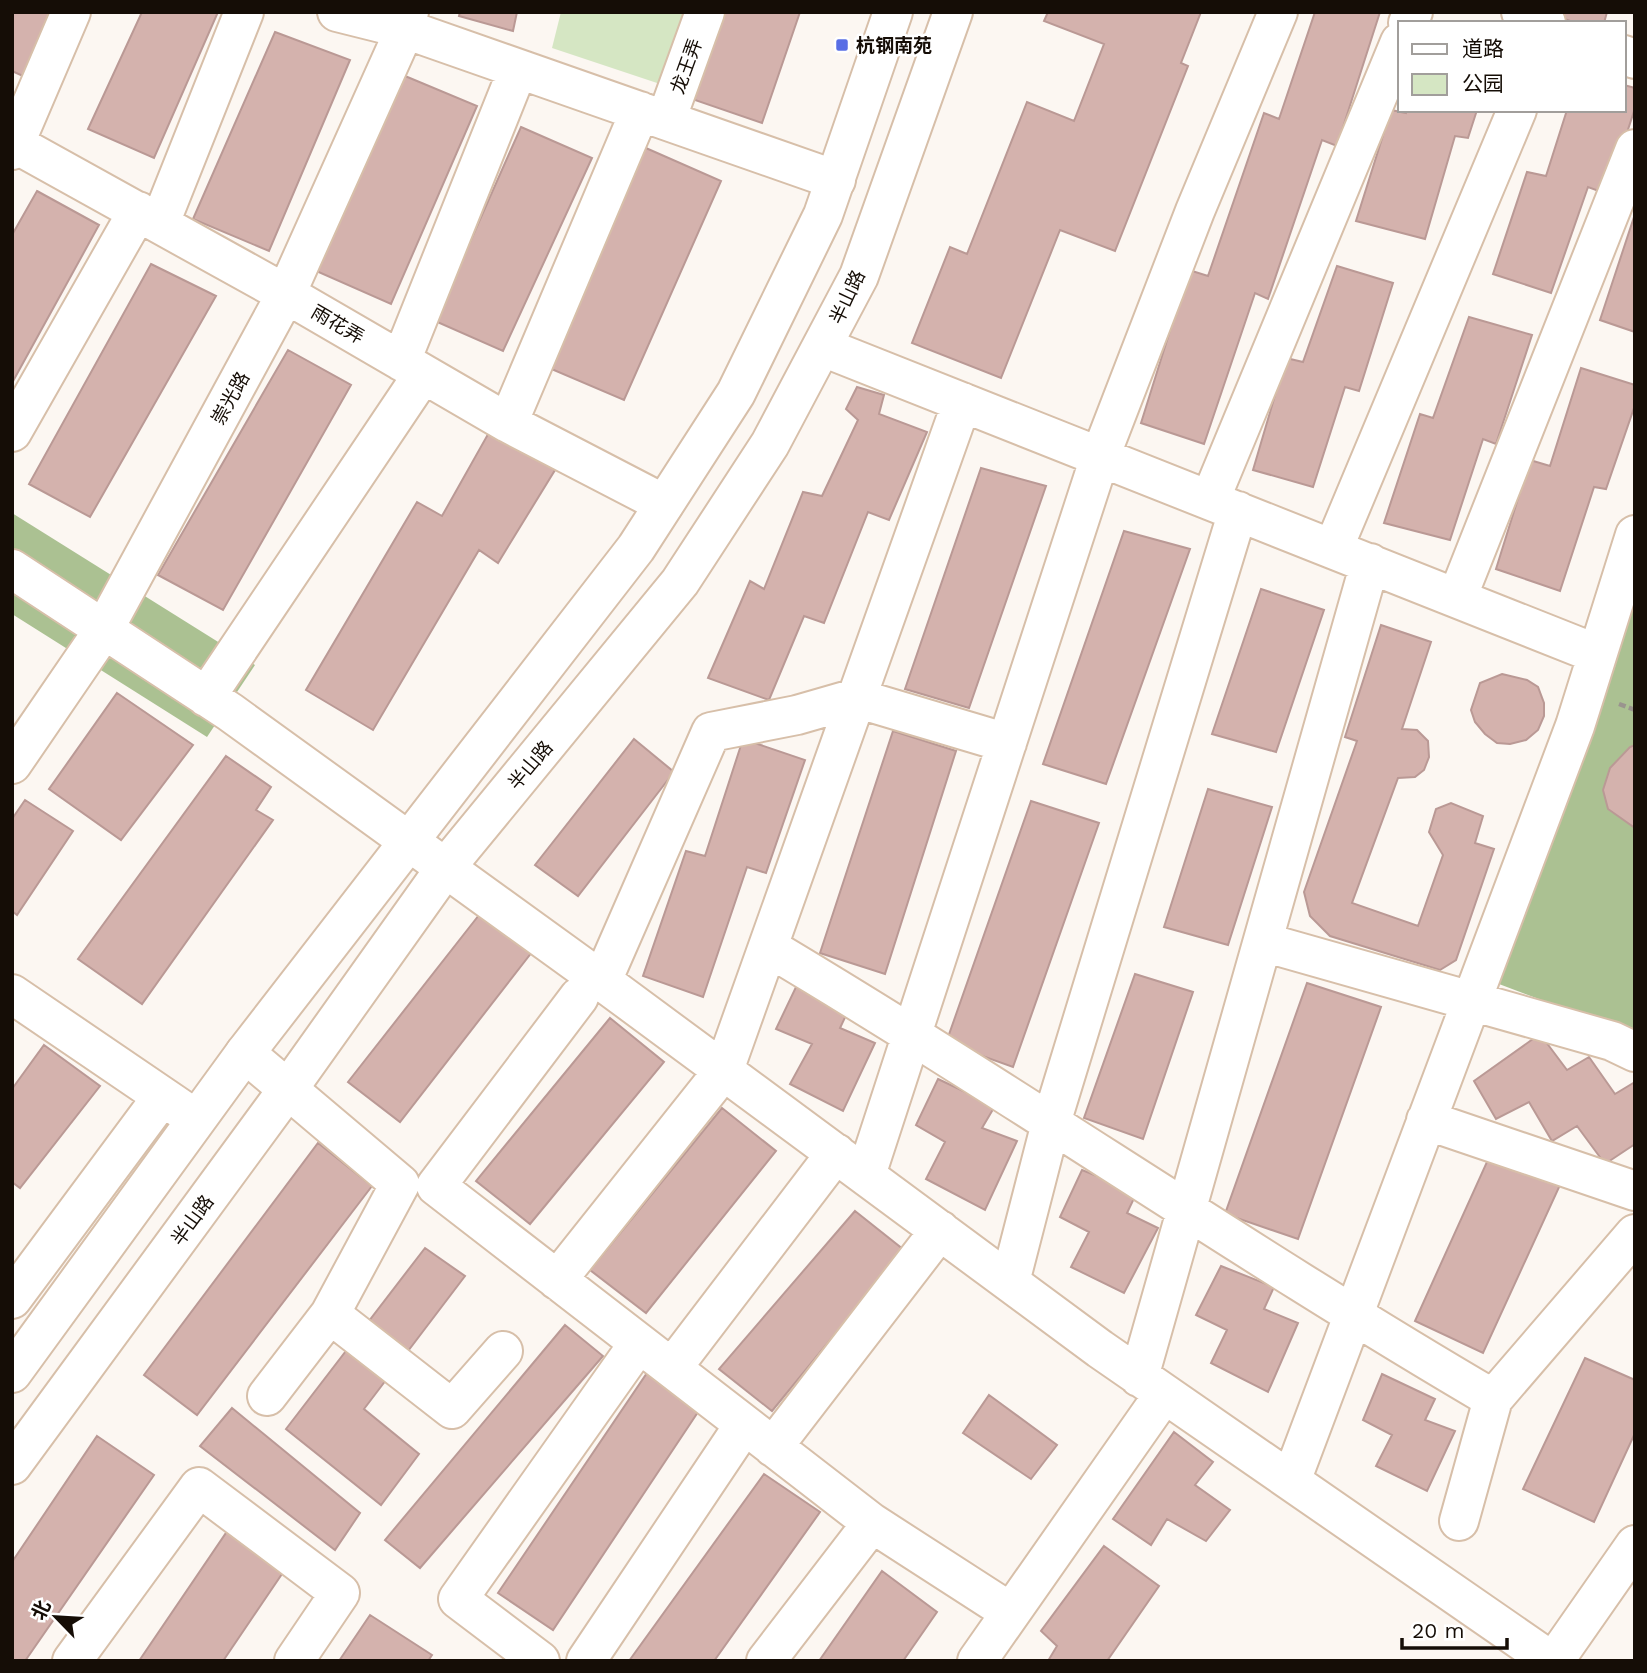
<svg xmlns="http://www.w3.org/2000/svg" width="1647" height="1673" viewBox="0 0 1647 1673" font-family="'Work Sans','Noto Sans SC',sans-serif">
<rect width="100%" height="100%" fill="#fcf7f2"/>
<path fill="#d5e6c3" d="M 561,12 L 687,12 L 663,85 L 552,48 Z"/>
<path fill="#abc192" d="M 12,513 L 255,665 L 207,737 L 12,614 Z
M 1635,587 L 1635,1035 L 1499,984 L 1615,667 Z"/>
<path fill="#d4b2ad" stroke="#ba9995" stroke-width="2" d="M 12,12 L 53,12 L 25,77 L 12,71 Z
M 142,12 L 218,12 L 154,158 L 88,129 Z
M 460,12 L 517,12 L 513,31 L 459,16 Z
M 719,12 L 800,12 L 762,123 L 689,98 Z
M 1048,12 L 1201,12 L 1181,63 L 1188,66 L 1115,251 L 1060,230 L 1001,378 L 912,343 L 950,247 L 967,254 L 1027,102 L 1074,121 L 1104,44 L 1044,21 Z
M 1315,12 L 1380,12 L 1337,146 L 1322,140 L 1268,299 L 1255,293 L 1204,444 L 1141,423 L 1189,270 L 1208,276 L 1264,113 L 1279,119 Z
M 1553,12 L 1607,12 L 1604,23 L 1576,23 L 1553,15 Z
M 275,32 L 350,60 L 269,251 L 193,219 Z
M 405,76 L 477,106 L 391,304 L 314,270 Z
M 1624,85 L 1635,88 L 1635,108 L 1607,194 L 1588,187 L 1551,293 L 1493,274 L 1527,172 L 1546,176 L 1567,110 L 1624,110 Z
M 1391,110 L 1406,113 L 1407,110 L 1477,110 L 1468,138 L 1455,136 L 1425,239 L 1356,221 Z
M 521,127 L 592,158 L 503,351 L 435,321 Z
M 639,145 L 721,181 L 624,400 L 542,365 Z
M 37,191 L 99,225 L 12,383 L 12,235 Z
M 1634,217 L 1635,217 L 1635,332 L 1600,320 Z
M 151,264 L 216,296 L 90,517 L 29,484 Z
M 1337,266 L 1393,283 L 1359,391 L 1345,387 L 1313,487 L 1253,470 L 1286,358 L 1303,362 Z
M 1469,317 L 1532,335 L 1496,444 L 1483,439 L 1450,540 L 1384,523 L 1420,414 L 1433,418 Z
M 288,350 L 351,385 L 223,610 L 158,575 Z
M 1581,368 L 1635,385 L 1635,405 L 1606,489 L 1594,487 L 1560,591 L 1496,569 L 1530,460 L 1550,466 Z
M 857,387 L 884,395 L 879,414 L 927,432 L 889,520 L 868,512 L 824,623 L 804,616 L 769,700 L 708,678 L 750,581 L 764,589 L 803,492 L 822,496 L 858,420 L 846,409 Z
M 496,420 L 563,457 L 498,563 L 479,550 L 373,730 L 306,690 L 417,502 L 442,516 Z
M 981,468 L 1046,486 L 969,708 L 905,689 Z
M 1124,531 L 1190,549 L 1106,784 L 1043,764 Z
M 1261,589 L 1324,610 L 1276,752 L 1212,734 Z
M 1381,625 L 1431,642 L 1402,729 L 1417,730 L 1428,741 L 1429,757 L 1424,770 L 1415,777 L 1398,778 L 1352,903 L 1418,926 L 1443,855 L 1429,832 L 1436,809 L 1451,803 L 1483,816 L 1475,843 L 1494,849 L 1456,960 L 1440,970 L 1330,936 L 1310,916 L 1304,892 L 1357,741 L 1345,737 Z
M 1502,674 L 1527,680 L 1538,687 L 1544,703 L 1544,716 L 1538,730 L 1526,740 L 1510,744 L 1497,743 L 1485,734 L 1475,722 L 1471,710 L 1480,683 Z
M 117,693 L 193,745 L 121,840 L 49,789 Z
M 893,731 L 956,751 L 885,974 L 820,953 Z
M 634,739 L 674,772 L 578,896 L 535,865 Z
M 743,739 L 805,760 L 766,873 L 747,867 L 703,997 L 643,976 L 686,851 L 705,856 Z
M 1635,745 L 1635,828 L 1608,809 L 1603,790 L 1610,768 L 1630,747 Z
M 226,756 L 271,787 L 256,810 L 273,820 L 142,1004 L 78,959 Z
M 1208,789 L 1272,807 L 1228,945 L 1164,927 Z
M 25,800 L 73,831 L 17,915 L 12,911 L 12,819 Z
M 1031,801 L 1099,823 L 1013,1067 L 946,1043 Z
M 479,915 L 532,952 L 400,1122 L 348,1082 Z
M 1135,974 L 1193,992 L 1143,1139 L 1084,1118 Z
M 1307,983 L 1381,1007 L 1298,1239 L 1225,1214 Z
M 796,987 L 848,1011 L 840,1028 L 875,1043 L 843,1111 L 790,1084 L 812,1044 L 776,1029 Z
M 610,1018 L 664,1062 L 530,1224 L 476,1181 Z
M 1540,1034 L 1567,1070 L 1589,1057 L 1615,1094 L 1635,1082 L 1635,1144 L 1605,1164 L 1577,1126 L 1552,1141 L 1529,1102 L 1496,1119 L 1474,1081 Z
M 44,1045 L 100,1086 L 20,1188 L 12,1182 L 12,1089 Z
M 938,1079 L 995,1106 L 982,1128 L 1017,1141 L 985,1210 L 926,1179 L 945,1142 L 916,1125 Z
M 722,1108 L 776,1151 L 646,1313 L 590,1270 Z
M 318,1143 L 372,1186 L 197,1415 L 144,1375 Z
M 1491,1153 L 1560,1185 L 1483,1353 L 1415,1321 Z
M 1082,1170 L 1137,1192 L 1127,1213 L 1158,1228 L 1124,1293 L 1071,1267 L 1089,1232 L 1060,1217 Z
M 855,1211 L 904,1250 L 772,1411 L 719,1369 Z
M 425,1248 L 465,1276 L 364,1409 L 419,1454 L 381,1505 L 286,1429 Z
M 1221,1266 L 1274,1287 L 1264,1309 L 1298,1323 L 1268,1392 L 1211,1363 L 1227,1330 L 1196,1315 Z
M 565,1325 L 603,1356 L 420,1568 L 385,1540 Z
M 1585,1358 L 1635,1380 L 1635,1433 L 1594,1522 L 1523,1489 Z
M 647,1373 L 700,1409 L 553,1630 L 498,1593 Z
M 1382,1374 L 1435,1399 L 1425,1420 L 1455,1431 L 1427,1491 L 1376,1466 L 1392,1435 L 1363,1420 Z
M 989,1395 L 1057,1445 L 1031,1479 L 963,1433 Z
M 232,1408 L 360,1513 L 335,1550 L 200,1446 Z
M 1174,1432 L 1213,1462 L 1195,1485 L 1230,1510 L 1206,1541 L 1167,1519 L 1151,1545 L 1113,1519 Z
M 97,1436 L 154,1475 L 25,1661 L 12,1661 L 12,1562 Z
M 764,1474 L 820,1512 L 714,1661 L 629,1661 Z
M 228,1530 L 286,1568 L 223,1661 L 139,1661 Z
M 1104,1546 L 1159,1586 L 1107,1661 L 1048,1661 L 1057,1646 L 1041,1631 Z
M 882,1571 L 937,1612 L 903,1661 L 819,1661 Z
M 370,1615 L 432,1655 L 428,1661 L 339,1661 Z"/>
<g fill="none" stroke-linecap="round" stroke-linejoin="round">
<g stroke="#d7bfa9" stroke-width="42">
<path id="minor" d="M 337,12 L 405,29 L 836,180
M 1521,12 L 1546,23
M 1408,23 L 1413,12
M 1624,55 L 1635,59
M 666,120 L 705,12
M 12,142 L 286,294 L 508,423 L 664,504
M 12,150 L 71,12
M 160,223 L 244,12
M 823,347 L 1597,654
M 401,361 L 518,69
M 508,423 L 640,111
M 12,432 L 138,211
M 1210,500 L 1400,42
M 1333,549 L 1517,110
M 12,569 L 230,712 L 602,981 L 1100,1349 L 1551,1661
M 1457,598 L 1635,149
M 206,697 L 423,374
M 12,764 L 103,631 L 286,294 L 405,29 L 409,12
M 1263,942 L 1612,1041 L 1635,1052
M 768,947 C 1013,1093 1247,1255 1493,1399 L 1635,1234
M 602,981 L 711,732 L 797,715 L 856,698 L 1007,743
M 12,994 L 184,1111
M 579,997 L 436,1186 L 872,1523 L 1010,1612
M 245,1053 L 400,1184 L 330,1314 L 267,1396
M 1426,1120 L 1635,1191
M 866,1175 L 1100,457 L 1195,211 L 1278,12
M 557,1280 L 724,1070 L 962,402
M 1010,1282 L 1051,1123 L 1238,511
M 12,1299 L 162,1097
M 330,1314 L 452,1409 L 503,1351
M 672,1368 L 836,1153
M 1139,1377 L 1370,563
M 773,1447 L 940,1230
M 1291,1481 L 1575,726 L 1635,535
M 1459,1521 L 1493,1399
M 72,1661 L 199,1487 L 340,1593 L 294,1661
M 540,1661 L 458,1599 L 639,1343
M 586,1661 L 744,1425
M 766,1661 L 872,1523
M 977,1661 L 1164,1394
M 1554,1661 L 1635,1545"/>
</g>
<g stroke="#d7bfa9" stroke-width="42">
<path id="major" d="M 12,1373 L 245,1053 L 636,548 L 736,393 L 823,215 L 893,12
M 12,1465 L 288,1089 L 446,867 L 680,582 L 770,444 L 859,276 L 953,12"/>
</g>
<path stroke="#9a948e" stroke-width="4.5" stroke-dasharray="7 3.5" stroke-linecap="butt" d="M 1619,704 L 1635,710"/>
<use href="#minor" stroke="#fff" stroke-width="38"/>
<use href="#major" stroke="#fff" stroke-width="38"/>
</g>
<rect fill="#586ee5" stroke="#fff" stroke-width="2.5" x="835" y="38" width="14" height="14" rx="3.5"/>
<g text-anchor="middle" stroke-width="5" stroke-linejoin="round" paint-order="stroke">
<g font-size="19" font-weight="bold" fill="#150d06" stroke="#fff" text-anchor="start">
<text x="856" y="52">杭钢南苑</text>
</g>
<g font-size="19" fill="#150d06" stroke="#fff">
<text transform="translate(686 66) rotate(-70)" y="7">龙王弄</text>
<text transform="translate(847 297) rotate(-65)" y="7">半山路</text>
<text transform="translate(338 324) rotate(30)" y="7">雨花弄</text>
<text transform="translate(230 398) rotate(-61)" y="7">崇光路</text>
<text transform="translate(530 765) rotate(-50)" y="7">半山路</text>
<text transform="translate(192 1220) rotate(-54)" y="7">半山路</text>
</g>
</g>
<rect width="1647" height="1673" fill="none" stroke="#150d06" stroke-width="28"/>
<rect x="1398" y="21" width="228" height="91" fill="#ffffff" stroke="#a19e9b" stroke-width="2"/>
<rect x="1412" y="44" width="35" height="10" fill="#ffffff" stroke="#a19e9b" stroke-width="2"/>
<text x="1462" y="56" font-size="21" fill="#150d06">道路</text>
<rect x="1412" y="74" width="35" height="21" fill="#d5e6c3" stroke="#a19e9b" stroke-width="2"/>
<text x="1462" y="91" font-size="21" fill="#150d06">公园</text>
<g transform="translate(56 1617) rotate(295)" stroke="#ffffff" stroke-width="5" paint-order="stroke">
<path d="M0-5L12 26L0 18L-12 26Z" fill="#150d06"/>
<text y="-10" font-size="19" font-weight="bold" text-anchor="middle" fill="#150d06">北</text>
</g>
<path d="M1402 1638v10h105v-10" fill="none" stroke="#150d06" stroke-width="3.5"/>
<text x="1412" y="1638" font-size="21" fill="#150d06" stroke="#ffffff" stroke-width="5" paint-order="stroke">20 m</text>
</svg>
